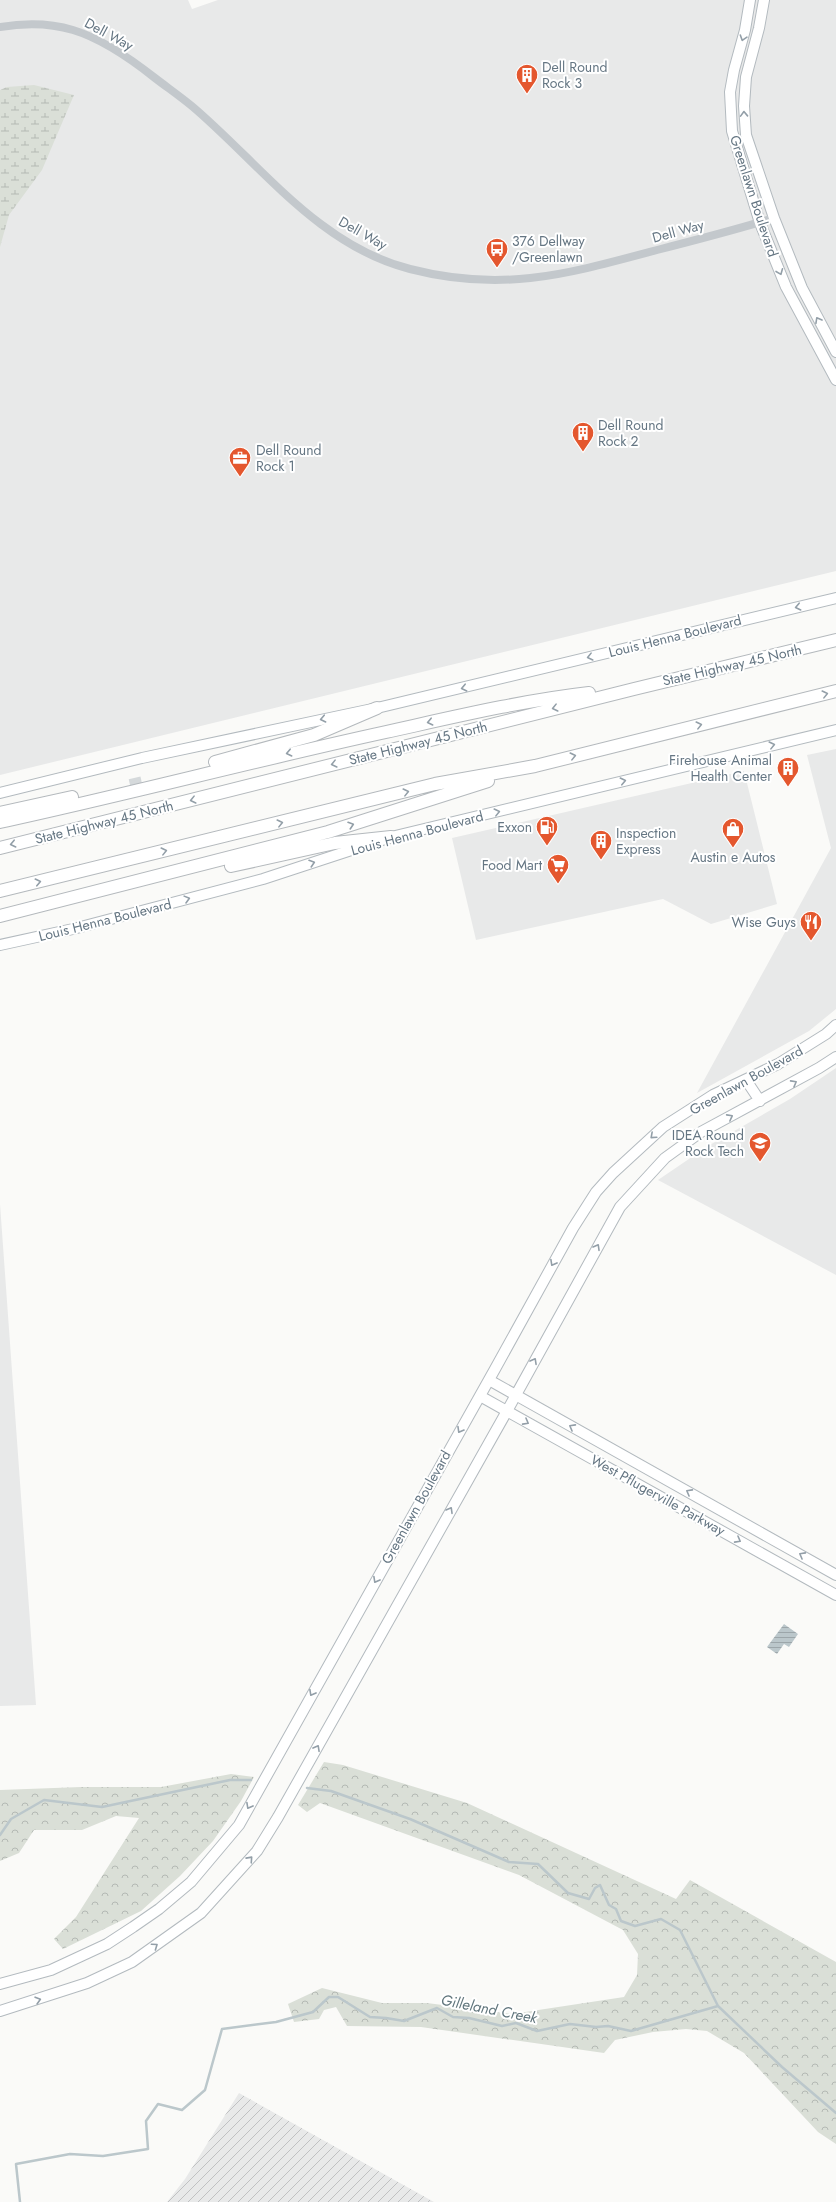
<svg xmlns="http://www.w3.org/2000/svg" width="836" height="2202" viewBox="0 0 836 2202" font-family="Jost,sans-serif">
<defs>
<pattern id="industrial-furrows" width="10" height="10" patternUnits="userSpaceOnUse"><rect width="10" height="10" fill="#e8e9e9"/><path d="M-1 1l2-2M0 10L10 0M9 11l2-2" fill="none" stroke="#c0c1c2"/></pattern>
<pattern id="forest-crowns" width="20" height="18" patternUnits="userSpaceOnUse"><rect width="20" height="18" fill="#dadfd7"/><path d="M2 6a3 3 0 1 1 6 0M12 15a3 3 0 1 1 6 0" fill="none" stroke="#b4b9b4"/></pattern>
<pattern id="wetland-marsh" width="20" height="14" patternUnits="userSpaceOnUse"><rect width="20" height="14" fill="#dadfd7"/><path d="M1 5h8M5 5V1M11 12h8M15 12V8" fill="none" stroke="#b4b9b4"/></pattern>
<pattern id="water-rules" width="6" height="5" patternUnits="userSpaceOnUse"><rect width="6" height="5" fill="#bbc7cb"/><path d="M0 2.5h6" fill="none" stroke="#9ca6aa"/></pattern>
</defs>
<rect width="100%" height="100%" fill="#fafaf8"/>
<path fill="#e8e9e9" d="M 0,0 L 188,0 L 192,9 L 218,0 L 836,0 L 836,571 L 0,775 Z
M 836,749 L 836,1009 L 809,1031 L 697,1093 L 831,848 L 807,755 Z
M 744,771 L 777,904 L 711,924 L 663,899 L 476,940 L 452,838 Z
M 836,1068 L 836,1275 L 658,1180 L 708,1146 L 790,1099 Z
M 0,1204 L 36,1705 L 0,1706 Z"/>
<path fill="url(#industrial-furrows)" d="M 239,2093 L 434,2202 L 167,2202 L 185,2179 Z"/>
<path fill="url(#forest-crowns)" d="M 324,1762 L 343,1765 L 467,1803 L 676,1899 L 690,1880 L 836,1962 L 836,2144 L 818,2132 L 744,2053 L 707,2031 L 686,2029 L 653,2032 L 615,2040 L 604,2053 L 421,2027 L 347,2026 L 336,2007 L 324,2010 L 319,2019 L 294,2022 L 288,2004 L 322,1988 L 382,2003 L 427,2003 L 512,2014 L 624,1997 L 637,1975 L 638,1954 L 623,1930 L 519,1875 L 320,1803 L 307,1812 L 298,1805 Z
M 231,1774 L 254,1777 L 241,1801 L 213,1841 L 180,1876 L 141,1911 L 63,1949 L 54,1939 L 76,1917 L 139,1818 L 116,1816 L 82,1830 L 34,1830 L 19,1853 L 0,1861 L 0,1790 L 81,1787 L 161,1787 Z"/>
<path fill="url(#wetland-marsh)" d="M 34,85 L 74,95 L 42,170 L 9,215 L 0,247 L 0,90 L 7,87 Z"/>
<path fill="url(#water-rules)" d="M 784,1624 L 798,1634 L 789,1647 L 784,1644 L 777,1654 L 767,1647 Z"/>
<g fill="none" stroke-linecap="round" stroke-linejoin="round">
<path stroke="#bbc7cb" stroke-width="2.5" d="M 307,1788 L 331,1791 L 410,1819 L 509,1862 L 538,1864 L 568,1893 L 589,1899 L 595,1888 L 600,1885 L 609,1905 L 616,1909 L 621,1921 L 635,1926 L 661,1919 L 680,1930 L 718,2006 L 782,2067 L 836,2113
M 0,1835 L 11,1819 L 44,1800 L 102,1807 L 230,1780 L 251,1780
M 20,2202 L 16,2164 L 70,2154 L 103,2156 L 148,2149 L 146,2121 L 158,2104 L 182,2110 L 205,2090 L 222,2029 L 276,2022 L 313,2012 L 329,1997 L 338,1997 L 370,2017 L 386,2018 L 404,2021 L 437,2008 L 453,2017 L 469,2018 L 502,2026 L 516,2023 L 537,2031 L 570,2024 L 596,2027 L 608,2026 L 631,2031 L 718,2006"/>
<path stroke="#d5d9db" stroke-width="12" stroke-dasharray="12 6" stroke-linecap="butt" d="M 130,785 L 144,782"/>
<g stroke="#b3babf" stroke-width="12">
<path id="secondary" d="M 750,0 L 745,30 L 734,70 L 730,92 L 732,131 L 760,223 L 786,287 L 836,380
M 764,0 L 759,28 L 746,77 L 744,106 L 746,135 L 774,218 L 802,288 L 836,352
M 0,793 L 142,758 L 377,708 L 836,598
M 0,945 L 73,929 L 263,879 L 391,837 L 836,730
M 746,1080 L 760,1101
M 489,1380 L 836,1575
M 480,1396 L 836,1595
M 0,1984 L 51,1970 L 107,1944 L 133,1927 L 159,1909 L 191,1882 L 239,1825 L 495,1369 L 573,1228 L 596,1192 L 613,1173 L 663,1127 L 713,1095 L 778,1064 L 826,1034 L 836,1025
M 0,2011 L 87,1983 L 132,1962 L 201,1913 L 257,1851 L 278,1817 L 507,1411 L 620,1207 L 665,1158 L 701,1132 L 819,1068 L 836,1057"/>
</g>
<g stroke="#b4b9bd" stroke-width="14">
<path id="motorway" d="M 215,762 L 314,735 L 377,708
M 0,813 L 72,797
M 0,822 C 129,794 257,760 386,732 C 454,717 520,701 589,693
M 0,848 L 634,689 L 836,640
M 231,866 L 335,843 L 391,837
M 0,891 L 435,784 L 535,766 L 836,691
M 0,916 L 328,832 L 488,781"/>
</g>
<path stroke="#c3c8cc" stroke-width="8" d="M 0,27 C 24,23 50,23 73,30 C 103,39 131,59 155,78 C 168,88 181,97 193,107 C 261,165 319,246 410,269 C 503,293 567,274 657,250 C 696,240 735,230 774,218"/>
<use href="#secondary" stroke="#fff" stroke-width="10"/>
<use href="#motorway" stroke="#fff" stroke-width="12"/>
</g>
<defs><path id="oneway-chevron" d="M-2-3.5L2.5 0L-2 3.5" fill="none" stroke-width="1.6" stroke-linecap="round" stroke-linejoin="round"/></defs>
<g stroke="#939fa8">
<use href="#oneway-chevron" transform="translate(743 38) rotate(108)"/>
<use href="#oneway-chevron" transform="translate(744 114) rotate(-92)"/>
<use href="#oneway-chevron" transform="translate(780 272) rotate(68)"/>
<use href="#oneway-chevron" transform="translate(818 320) rotate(-119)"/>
<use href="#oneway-chevron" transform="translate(798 607) rotate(167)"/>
<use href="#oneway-chevron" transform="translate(590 657) rotate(166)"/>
<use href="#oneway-chevron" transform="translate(464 688) rotate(167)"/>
<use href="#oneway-chevron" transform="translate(825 694) rotate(-14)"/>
<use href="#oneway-chevron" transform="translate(555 708) rotate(166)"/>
<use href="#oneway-chevron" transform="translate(323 719) rotate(168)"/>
<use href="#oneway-chevron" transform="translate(430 722) rotate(167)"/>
<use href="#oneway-chevron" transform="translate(699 725) rotate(-14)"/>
<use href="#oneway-chevron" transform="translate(772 745) rotate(-14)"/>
<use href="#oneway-chevron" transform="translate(289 753) rotate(167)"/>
<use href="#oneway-chevron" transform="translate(573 756) rotate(-14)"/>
<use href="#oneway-chevron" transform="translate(334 764) rotate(166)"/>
<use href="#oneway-chevron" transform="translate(623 781) rotate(-13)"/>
<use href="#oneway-chevron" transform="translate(406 792) rotate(-14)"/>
<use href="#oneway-chevron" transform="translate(193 800) rotate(166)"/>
<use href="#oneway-chevron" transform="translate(497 812) rotate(-14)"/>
<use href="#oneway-chevron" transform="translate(280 823) rotate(-14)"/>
<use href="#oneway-chevron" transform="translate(351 825) rotate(-18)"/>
<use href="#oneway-chevron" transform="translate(13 844) rotate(167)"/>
<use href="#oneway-chevron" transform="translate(164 851) rotate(-14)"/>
<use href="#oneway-chevron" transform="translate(312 863) rotate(-18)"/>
<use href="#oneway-chevron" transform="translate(38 882) rotate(-13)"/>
<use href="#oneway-chevron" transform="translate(187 899) rotate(-15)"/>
<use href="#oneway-chevron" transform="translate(794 1083) rotate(-29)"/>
<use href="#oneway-chevron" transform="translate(730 1117) rotate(-28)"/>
<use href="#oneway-chevron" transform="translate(653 1136) rotate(138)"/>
<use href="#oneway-chevron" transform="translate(597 1247) rotate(-60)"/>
<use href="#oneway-chevron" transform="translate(553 1263) rotate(119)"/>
<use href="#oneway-chevron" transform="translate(534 1361) rotate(-61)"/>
<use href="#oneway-chevron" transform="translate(526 1422) rotate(29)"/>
<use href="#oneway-chevron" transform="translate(572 1427) rotate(-151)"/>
<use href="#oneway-chevron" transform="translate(460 1430) rotate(120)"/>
<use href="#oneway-chevron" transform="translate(689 1492) rotate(-151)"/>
<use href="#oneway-chevron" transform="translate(450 1510) rotate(-60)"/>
<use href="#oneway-chevron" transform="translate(738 1540) rotate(29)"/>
<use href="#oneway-chevron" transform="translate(802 1555) rotate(-151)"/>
<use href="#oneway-chevron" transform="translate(376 1580) rotate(119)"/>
<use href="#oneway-chevron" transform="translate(312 1693) rotate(119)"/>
<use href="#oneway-chevron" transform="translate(317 1748) rotate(-61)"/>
<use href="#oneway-chevron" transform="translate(249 1806) rotate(119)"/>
<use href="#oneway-chevron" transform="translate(250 1859) rotate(-48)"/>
<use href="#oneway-chevron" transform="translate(155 1946) rotate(-35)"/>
<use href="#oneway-chevron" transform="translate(38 2000) rotate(-16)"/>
</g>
<defs>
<g id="building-pin" transform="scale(1.15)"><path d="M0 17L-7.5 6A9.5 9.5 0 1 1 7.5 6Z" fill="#e4572e" stroke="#fff"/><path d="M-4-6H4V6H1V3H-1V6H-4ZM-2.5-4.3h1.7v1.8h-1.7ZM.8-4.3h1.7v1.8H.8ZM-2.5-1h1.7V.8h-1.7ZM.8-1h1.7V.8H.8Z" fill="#fff"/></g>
<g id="bus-pin" transform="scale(1.15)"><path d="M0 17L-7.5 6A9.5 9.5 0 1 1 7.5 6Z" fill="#e4572e" stroke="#fff"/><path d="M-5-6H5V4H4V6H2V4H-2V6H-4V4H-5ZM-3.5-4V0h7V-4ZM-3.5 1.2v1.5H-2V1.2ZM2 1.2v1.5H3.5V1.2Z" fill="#fff"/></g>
<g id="office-pin" transform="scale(1.15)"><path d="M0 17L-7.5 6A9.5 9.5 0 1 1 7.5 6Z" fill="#e4572e" stroke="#fff"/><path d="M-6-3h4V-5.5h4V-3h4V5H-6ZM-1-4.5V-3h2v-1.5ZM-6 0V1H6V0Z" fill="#fff"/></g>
<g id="fuel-pin" transform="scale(1.15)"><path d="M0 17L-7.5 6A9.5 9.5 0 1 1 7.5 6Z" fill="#e4572e" stroke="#fff"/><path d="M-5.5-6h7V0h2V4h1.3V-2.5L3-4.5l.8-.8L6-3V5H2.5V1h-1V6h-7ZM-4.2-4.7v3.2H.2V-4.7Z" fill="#fff"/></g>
<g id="shop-pin" transform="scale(1.15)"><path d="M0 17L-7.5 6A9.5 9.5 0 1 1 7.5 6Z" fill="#e4572e" stroke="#fff"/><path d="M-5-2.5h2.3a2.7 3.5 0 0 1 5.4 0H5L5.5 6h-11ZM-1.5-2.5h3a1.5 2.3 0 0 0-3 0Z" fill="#fff"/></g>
<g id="supermarket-pin" transform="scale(1.15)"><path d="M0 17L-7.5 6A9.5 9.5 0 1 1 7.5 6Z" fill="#e4572e" stroke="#fff"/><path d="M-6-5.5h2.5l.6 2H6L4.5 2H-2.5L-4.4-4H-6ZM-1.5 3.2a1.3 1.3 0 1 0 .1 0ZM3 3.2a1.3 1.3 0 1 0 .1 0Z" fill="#fff"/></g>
<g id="restaurant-pin" transform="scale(1.15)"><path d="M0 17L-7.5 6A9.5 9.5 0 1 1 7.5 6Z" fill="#e4572e" stroke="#fff"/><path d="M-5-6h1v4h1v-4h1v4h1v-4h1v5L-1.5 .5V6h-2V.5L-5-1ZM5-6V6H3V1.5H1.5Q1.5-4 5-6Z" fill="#fff"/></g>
<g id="school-pin" transform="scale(1.15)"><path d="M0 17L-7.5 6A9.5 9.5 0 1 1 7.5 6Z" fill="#e4572e" stroke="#fff"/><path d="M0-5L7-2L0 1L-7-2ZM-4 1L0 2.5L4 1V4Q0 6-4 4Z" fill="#fff"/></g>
</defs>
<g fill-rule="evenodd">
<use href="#building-pin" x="527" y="75"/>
<use href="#bus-pin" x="497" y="249"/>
<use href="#building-pin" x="583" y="433"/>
<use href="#office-pin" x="240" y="458"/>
<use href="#building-pin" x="788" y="768"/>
<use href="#fuel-pin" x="547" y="827"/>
<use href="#shop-pin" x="733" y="829"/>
<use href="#building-pin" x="601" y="841"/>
<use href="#supermarket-pin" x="558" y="865"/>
<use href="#restaurant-pin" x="811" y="922"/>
<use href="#school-pin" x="760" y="1143"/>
</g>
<g text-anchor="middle" stroke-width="4" stroke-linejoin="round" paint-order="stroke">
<g font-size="14" fill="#657683" stroke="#fff">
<text transform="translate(109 34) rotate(28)" y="5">Dell Way</text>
<text transform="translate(754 196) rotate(72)" y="5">Greenlawn Boulevard</text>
<text transform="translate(678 231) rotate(-15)" y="5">Dell Way</text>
<text transform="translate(363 233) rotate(29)" y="5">Dell Way</text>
<text transform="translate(675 636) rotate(-14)" y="5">Louis Henna Boulevard</text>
<text transform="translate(732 665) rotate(-13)" y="5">State Highway 45 North</text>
<text transform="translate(418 743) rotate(-14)" y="5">State Highway 45 North</text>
<text transform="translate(104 822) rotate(-14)" y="5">State Highway 45 North</text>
<text transform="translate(417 833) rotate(-15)" y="5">Louis Henna Boulevard</text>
<text transform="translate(105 920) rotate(-14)" y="5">Louis Henna Boulevard</text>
<text transform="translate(746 1080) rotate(-29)" y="5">Greenlawn Boulevard</text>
<text transform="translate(658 1495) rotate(29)" y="5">West Pflugerville Parkway</text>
<text transform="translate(416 1507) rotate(-61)" y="5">Greenlawn Boulevard</text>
</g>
<g font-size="14" fill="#657683" stroke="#fff" text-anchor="start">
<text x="542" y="72">Dell Round<tspan x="542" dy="16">Rock 3</tspan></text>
<text x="512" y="246">376 Dellway<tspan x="512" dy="16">/Greenlawn</tspan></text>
<text x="598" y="430">Dell Round<tspan x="598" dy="16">Rock 2</tspan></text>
<text x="256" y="455">Dell Round<tspan x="256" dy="16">Rock 1</tspan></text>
<text x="772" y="765" text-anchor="end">Firehouse Animal<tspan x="772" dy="16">Health Center</tspan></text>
<text x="532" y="832" text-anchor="end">Exxon</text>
<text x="616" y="838">Inspection<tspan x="616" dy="16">Express</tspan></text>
<text x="733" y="862" text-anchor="middle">Austin e Autos</text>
<text x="542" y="870" text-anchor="end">Food Mart</text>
<text x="796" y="927" text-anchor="end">Wise Guys</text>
<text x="744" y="1140" text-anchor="end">IDEA Round<tspan x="744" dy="16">Rock Tech</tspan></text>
</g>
<g font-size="15" font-style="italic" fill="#60757c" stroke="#fff">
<text transform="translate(489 2009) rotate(11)" y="5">Gilleland Creek</text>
</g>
</g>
</svg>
